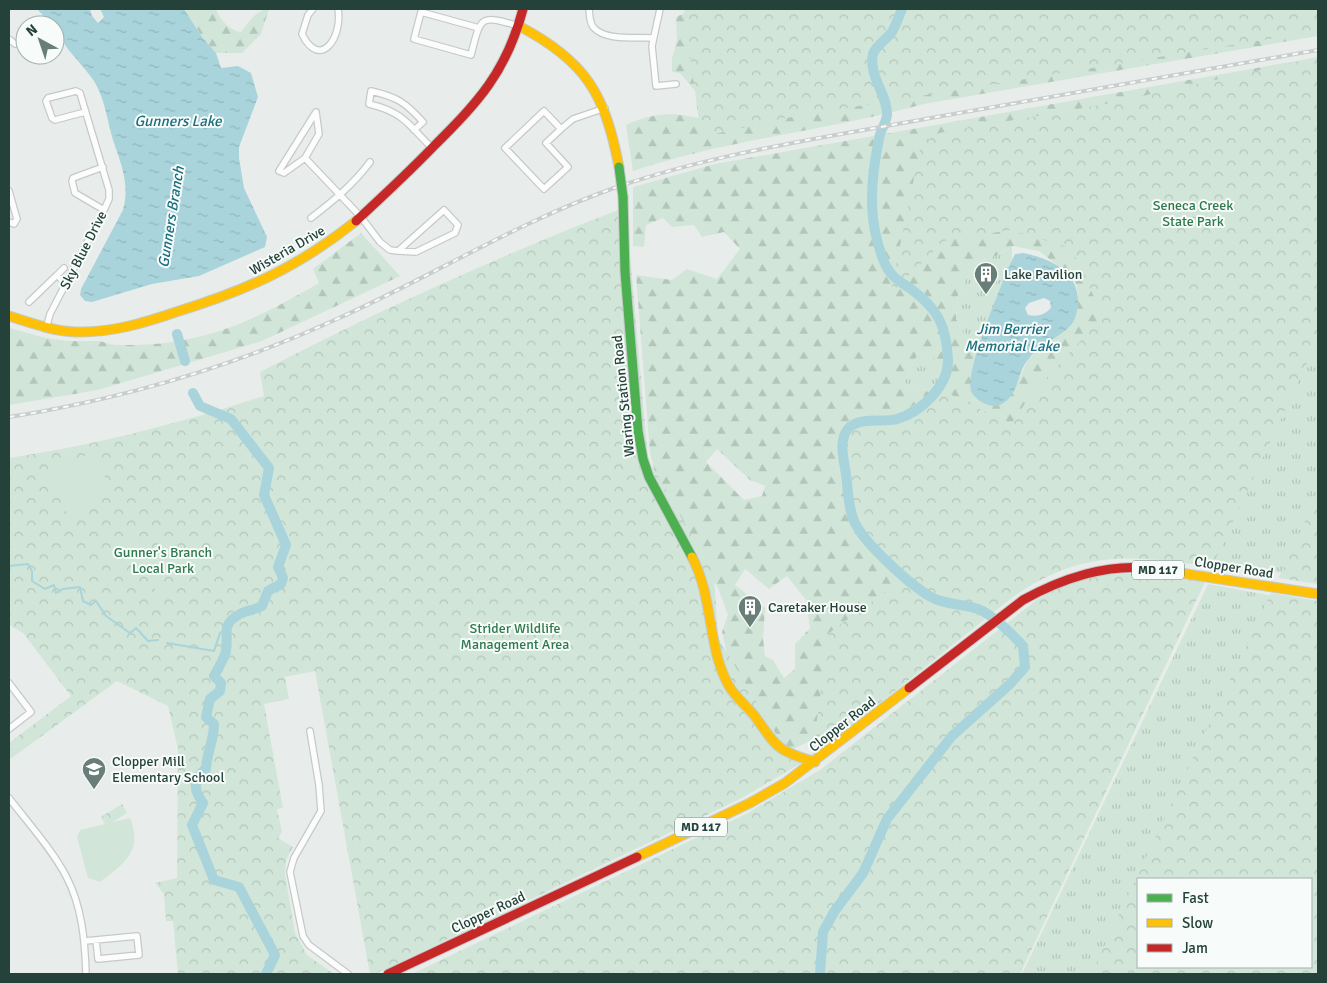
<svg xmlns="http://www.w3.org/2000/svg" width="1327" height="983" viewBox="0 0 1327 983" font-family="Signika,sans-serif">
<defs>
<pattern id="grass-tufts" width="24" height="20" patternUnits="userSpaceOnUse" patternTransform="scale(1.25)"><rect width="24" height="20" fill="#d1e6d8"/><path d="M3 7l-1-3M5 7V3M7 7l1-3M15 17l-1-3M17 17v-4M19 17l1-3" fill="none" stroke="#b3c6ba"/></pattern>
<pattern id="forest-firs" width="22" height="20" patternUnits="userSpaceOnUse" patternTransform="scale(1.25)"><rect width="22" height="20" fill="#d1e6d8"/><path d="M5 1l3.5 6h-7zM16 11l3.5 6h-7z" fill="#b3c6ba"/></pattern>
<pattern id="park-crowns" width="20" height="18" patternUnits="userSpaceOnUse" patternTransform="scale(1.25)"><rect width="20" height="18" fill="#d1e6d8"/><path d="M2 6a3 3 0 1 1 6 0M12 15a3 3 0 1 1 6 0" fill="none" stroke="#b3c6ba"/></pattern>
<pattern id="water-ripples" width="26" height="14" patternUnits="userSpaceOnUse" patternTransform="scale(1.25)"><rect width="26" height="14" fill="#a9d4db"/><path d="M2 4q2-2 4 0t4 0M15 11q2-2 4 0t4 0" fill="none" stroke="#91b7bd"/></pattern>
</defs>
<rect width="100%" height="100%" fill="#e8edeb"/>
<path fill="url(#grass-tufts)" d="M 1012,246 L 1012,259 L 976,355 L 956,319 L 958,295 L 974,263 L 996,256 Z
M 1318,326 L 1318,498 L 1283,573 L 1211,562 Z
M 918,353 L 948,362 L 944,378 L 934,394 L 904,383 Z
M 1208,584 L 1273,596 L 1138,879 L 1097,974 L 1022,974 Z"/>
<path fill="url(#forest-firs)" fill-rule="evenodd" d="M 184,9 L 216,9 C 220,20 229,30 241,32 C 248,23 257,9 269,9 L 261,34 L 242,53 L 216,53 L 202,37 Z
M 693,9 L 1318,9 L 1318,36 L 924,104 C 827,131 728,139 633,171 L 626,125 C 657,111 678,112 709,121 L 711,110 L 680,73 L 672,72 L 672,58 L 677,41 L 676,17 Z
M 1318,57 L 1318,169 L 1039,579 L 986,615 L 833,730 L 793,749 L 779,744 L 731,673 L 722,632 L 728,615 L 718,588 L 659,487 L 650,453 L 636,275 L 672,280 L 687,269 L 717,279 L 740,249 L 724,232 L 702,237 L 694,225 L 672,227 L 663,218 L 646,225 L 644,247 L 633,246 L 633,187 L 715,164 ZM 1012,246 L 1039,251 L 1067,273 L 1075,281 L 1078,294 L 1077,311 L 1070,326 L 1046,342 L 1027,361 L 1015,389 L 993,406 L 975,398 L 972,369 L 976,355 L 956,319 L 958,295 L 974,263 L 996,256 ZM 918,353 L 948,363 L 944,378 L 934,394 L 904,383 ZM 717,449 L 750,480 L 765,486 L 762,496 L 744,500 L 706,462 ZM 745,569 L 769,589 L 787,576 L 806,600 L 810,628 L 795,644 L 795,669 L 784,678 L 773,660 L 765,656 L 763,638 L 765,608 L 735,585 Z
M 361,233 L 400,276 L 262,341 L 98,390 L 9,405 L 9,328 C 24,331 38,337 53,339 C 69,342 84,341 99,341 C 105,342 111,345 118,345 C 200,347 250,323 319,283 L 313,269 Z"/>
<path fill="url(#park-crowns)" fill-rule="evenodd" d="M 698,9 L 1318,9 L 1318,31 L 786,118 L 701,137 L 684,10 Z
M 1318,57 L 1318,339 L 1212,567 C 1135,555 1081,549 1013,597 L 813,756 L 742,798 L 375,974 L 370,974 L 315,671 L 285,677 L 289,699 L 264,704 L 283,808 L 277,809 L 282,832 L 278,838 L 293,847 L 286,860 L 285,874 L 295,933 L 307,955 L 334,974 L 178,974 L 173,921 L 166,921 L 164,894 L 155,883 L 177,878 L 178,749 L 168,706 L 117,681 L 9,760 L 9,743 L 71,696 L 23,633 L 9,625 L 9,458 C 97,445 180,423 264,396 L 260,372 C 379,310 501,255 626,207 L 648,459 L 714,575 L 718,638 L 787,752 L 812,756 L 829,633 L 901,580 L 848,517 L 844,424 L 865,414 L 897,417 L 938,388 L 1011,425 L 1029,397 L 1103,316 L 1071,248 L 1010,230 L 944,241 L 890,294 L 921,144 L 939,133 L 1106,104 Z
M 1318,493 L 1318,584 L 1278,578 L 1280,575 Z
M 1112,574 L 1146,574 L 1205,582 L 1020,974 L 412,974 L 746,814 L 820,770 L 1039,598 L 1072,582 Z
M 1271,593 L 1318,601 L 1318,974 L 1091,974 ZM 1138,879 L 1311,879 L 1311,967 L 1138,967 Z
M 122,804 L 127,813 L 106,826 L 101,817 Z"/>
<path fill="#d1e6d8" d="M 95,451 C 116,483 102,505 70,521 L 49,473 Z
M 134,530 L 144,545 L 121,559 L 112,543 Z
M 156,574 L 167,592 L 159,596 L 149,579 Z
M 146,581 L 156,598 L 149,603 L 138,585 Z
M 130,818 C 143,851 125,863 100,882 L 88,878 L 77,837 L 80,830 Z"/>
<path fill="url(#water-ripples)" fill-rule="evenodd" d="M 37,9 L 90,9 L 92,16 L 98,23 L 104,17 L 100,9 L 184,9 L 202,37 L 216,53 L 221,68 L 238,66 L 251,73 L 258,97 L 239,147 L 239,158 L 244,188 L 267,237 L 265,247 L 199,276 L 152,284 L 92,302 L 85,301 L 80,295 L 81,289 L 123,210 C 130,184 121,164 113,140 C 107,120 105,99 94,81 C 85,67 57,41 55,25 L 52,25 Z
M 1023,253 C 1050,258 1080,272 1078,304 C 1077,311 1076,319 1071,325 C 1058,339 1038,345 1027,361 C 1019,371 1019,386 1011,396 C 1006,402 1000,407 992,406 C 984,404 974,399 971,391 C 965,369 999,293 1008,268 L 1015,254 ZM 1044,298 L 1050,301 L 1051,308 C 1044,315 1038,317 1028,315 L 1025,308 L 1029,303 Z"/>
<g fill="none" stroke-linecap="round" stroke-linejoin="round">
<path stroke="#a9d4db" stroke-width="2" d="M 9,566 L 28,564 L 32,571 L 32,581 L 45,589 L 54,585 L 56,593 L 63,589 L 80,587 L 83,601 L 91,605 L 96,601 L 106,616 L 130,633 L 136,628 L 148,641 L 158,640
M 167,643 L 214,651 L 220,633 L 226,629"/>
<path stroke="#a9d4db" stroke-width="10" d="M 177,334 L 185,361
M 193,393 L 200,406 L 231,419 L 269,468 L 264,495 L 286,545 L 278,567 L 283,578 L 281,584 L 268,591 L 262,606 C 255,610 247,610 240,614 C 220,625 229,633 226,651 C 224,659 218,669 214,676 L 221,683 L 220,691 L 210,699 L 206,717 L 214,724 C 214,740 207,752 206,768 C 194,780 192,788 203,803 L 192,825 L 214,880 L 239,887 L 275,955 L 266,974
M 820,974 L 823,932 L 834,912 L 863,873 L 887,819 L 952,736 L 1010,684 L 1025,667 L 1023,646 C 1013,635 992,614 978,609 C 965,604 947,605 933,598 C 912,587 865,544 855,523 C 848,509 848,489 846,474 C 844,460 838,441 848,429 C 859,416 884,423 897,419 C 921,412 949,386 948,359 C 946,325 938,309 911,289 C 901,282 892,278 886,266 C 867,224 870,183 879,139 C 880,131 886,123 887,115 C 888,96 868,75 873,54 C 875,46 887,39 892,32 C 896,25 899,16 902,9"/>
<g stroke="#c5cac8" stroke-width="8">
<path id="street" d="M 313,9 L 308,15 L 302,34 C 320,71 343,37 338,9
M 589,9 C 590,15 589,23 594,28 C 606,41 637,37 653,38
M 660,9 L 652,46 L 656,86 L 676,84
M 479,28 L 421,12 L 414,39 L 471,55 C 481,15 480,15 519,26
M 9,39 L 15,44
M 561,129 L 546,143 L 568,167 L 544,189 L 505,148 L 544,111 L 561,129 L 573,119 L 605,108
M 414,130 L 423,122 C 405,102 397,97 371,91 L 369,104 C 403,112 408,124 431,147
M 305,158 L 319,134 L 316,112 L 279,171 L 284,173 L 305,158 L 361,217 L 380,242 L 390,250 L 398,251 L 444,210 L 458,225 L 455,233 L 416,252 L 398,251
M 103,167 L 73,178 L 72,181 L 75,193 L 104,210
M 9,191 L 17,219 L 14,224 L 9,222
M 311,218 C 333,201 353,185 370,162
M 57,275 L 64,268
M 29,302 L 57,275 L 66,284
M 46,329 L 50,314 L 104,210 L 109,199 L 109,190 L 80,93 L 76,91 L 48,98 L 46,101 L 52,118 L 55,120 L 85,112
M 9,683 L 31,712 L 9,729
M 310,731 L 319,785 L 321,811 L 294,858 L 290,872 L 303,936 L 309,945 L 348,974
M 9,798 C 28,823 51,848 66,876 C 82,906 85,941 86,974
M 85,941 L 137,936 L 139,955 L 98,959 L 96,940"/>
</g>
<g stroke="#c3cbc8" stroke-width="11">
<path id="fast" d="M 623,197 L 625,272 L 638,431 L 643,459 L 649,477 L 692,557"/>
</g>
<g stroke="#c3cbc8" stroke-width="11">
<path id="slow" d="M 519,26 C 586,61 605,94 619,167
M 9,316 C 31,323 53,331 76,332 C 111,333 144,323 176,312 C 247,290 297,268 356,221
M 692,557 C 714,599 707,647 729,686 C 735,697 746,705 754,715 C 777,747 775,750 815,762
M 1154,569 L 1318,594
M 637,857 L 750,803 L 785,783 L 909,688"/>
</g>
<g stroke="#c3cbc8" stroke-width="11">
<path id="jam" d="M 356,221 C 382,197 408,173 433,147 C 478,102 506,73 523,9
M 909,688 L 1023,600 C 1061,579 1109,562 1154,569
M 388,974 L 637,857"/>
</g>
<use href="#street" stroke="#fcfcfc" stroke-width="5.5"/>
<use href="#fast" stroke="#4caf50" stroke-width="9"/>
<use href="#slow" stroke="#ffc107" stroke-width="9"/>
<use href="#jam" stroke="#c62828" stroke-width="9"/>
<g stroke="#c9cdcc" stroke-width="4">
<path id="rail" d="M 9,417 C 122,399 232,367 337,319 C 431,277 519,221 617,187 C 717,153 822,138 925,119 C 1056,96 1187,73 1318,50"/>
</g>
<use href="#rail" stroke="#f7fbf9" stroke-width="2" stroke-dasharray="5.5" stroke-linecap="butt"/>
<g stroke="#c3cbc8" stroke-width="11" stroke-linecap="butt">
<path id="fast-bridge" d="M 619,167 L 623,197"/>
</g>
<use href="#fast-bridge" stroke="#4caf50" stroke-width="9"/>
</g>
<defs>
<g id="building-pin" transform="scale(1.25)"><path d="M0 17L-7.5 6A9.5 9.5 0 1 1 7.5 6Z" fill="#697e78" stroke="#f7fbf9"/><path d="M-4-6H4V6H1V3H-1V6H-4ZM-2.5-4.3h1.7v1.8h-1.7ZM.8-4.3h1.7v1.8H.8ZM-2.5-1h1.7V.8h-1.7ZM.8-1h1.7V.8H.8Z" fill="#fff"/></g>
<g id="school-pin" transform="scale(1.25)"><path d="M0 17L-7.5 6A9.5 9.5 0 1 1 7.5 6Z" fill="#697e78" stroke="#f7fbf9"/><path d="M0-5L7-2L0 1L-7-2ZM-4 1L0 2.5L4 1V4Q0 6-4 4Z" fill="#fff"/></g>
</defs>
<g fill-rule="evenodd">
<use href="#building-pin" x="986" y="274"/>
<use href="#building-pin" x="750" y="607"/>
<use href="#school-pin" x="94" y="769"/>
</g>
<g text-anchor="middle" stroke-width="4" stroke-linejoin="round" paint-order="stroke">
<g fill="#f7fbf9" stroke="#637a73" stroke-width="1">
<rect x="1132" y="560.5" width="52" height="19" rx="4"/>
<rect x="675" y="817.5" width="52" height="19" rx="4"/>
</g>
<g font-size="12" font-weight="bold" fill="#24423a">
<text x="1158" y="574">MD 117</text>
<text x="701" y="831">MD 117</text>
</g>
<g font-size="14" fill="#2d7a4b" stroke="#f7fbf9">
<text x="1193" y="210">Seneca Creek<tspan x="1193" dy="16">State Park</tspan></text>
<text x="163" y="557">Gunner's Branch<tspan x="163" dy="16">Local Park</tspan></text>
<text x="515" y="633">Strider Wildlife<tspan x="515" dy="16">Management Area</tspan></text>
</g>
<g font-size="14" fill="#24423a" stroke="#f7fbf9">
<text transform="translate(83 250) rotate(-63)" y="5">Sky Blue Drive</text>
<text transform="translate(287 250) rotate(-30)" y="5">Wisteria Drive</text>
<text transform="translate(623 396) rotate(-96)" y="5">Waring Station Road</text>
<text transform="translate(1234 567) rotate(9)" y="5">Clopper Road</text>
<text transform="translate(842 724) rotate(-38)" y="5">Clopper Road</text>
<text transform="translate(488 912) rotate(-25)" y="5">Clopper Road</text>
</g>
<g font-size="14" fill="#24423a" stroke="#f7fbf9" text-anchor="start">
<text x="1004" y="279">Lake Pavilion</text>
<text x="768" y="612">Caretaker House</text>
<text x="112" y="766">Clopper Mill<tspan x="112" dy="16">Elementary School</tspan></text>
</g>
<g font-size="15" font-style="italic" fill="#1c6f80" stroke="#f7fbf9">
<text x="178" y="126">Gunners Lake</text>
<text transform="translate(171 217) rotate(-81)" y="5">Gunners Branch</text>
<text x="1012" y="334">Jim Berrier<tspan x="1012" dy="17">Memorial Lake</tspan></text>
</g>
</g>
<rect width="1327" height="983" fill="none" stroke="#24423a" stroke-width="20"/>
<rect x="1137" y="878" width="175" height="90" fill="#f7fbf9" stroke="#a3b1ad"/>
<rect x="1147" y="894" width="25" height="8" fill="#4caf50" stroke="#a3b1ad"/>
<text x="1182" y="903" font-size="15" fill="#24423a">Fast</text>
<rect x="1147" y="919" width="25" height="8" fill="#ffc107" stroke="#a3b1ad"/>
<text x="1182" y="928" font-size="15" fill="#24423a">Slow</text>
<rect x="1147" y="944" width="25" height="8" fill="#c62828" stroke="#a3b1ad"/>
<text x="1182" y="953" font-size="15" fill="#24423a">Jam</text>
<g transform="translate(40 40) rotate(320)"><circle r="24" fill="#f7fbf9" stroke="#a3b1ad"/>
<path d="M0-4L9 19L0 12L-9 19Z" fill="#697e78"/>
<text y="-8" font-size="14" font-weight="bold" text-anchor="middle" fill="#24423a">N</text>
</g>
</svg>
